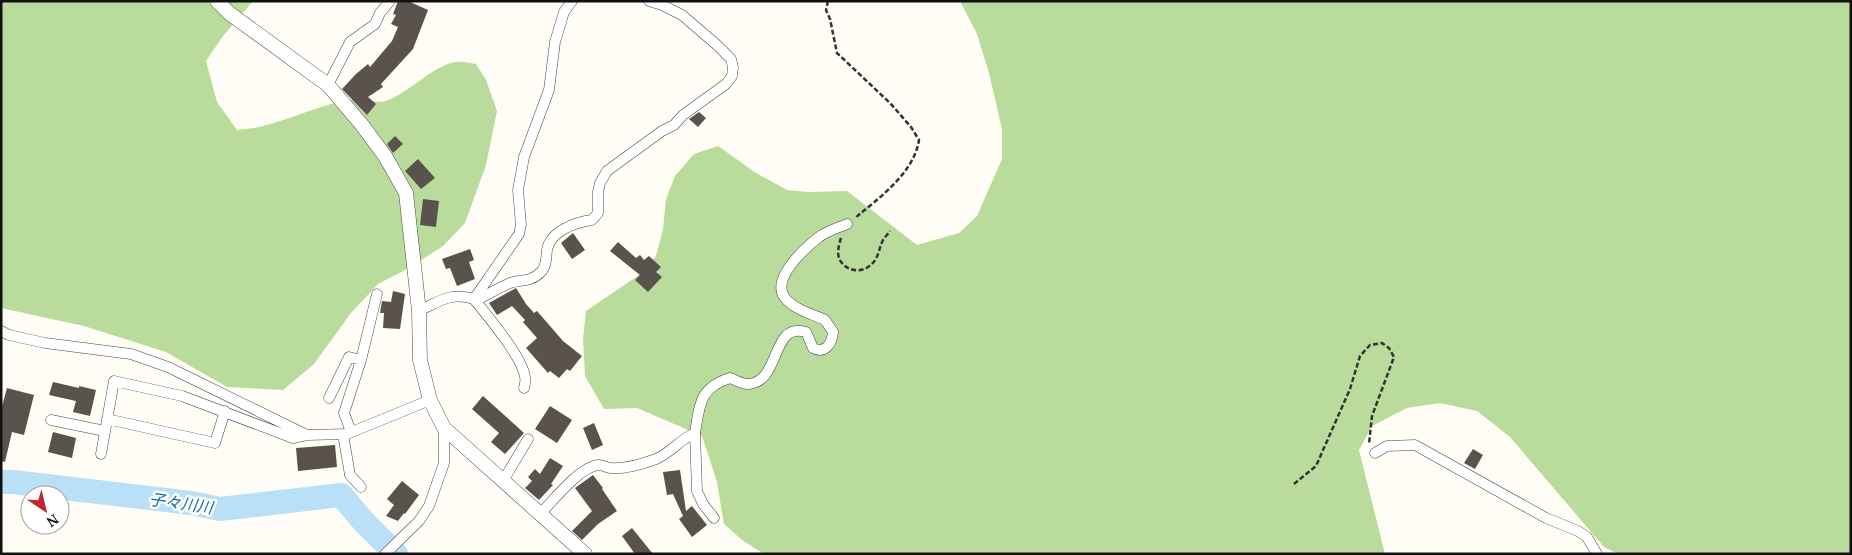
<svg xmlns="http://www.w3.org/2000/svg" width="1852" height="555" viewBox="0 0 1852 555" font-family="'PT Serif','Noto Sans JP',serif">
<rect width="100%" height="100%" fill="#fffdf5"/>
<path fill="#b9dc9c" d="M 1,1 L 253,1 L 223,36 L 206,61 L 217,102 L 237,130 C 278,128 314,104 356,99 C 365,98 377,104 386,101 C 409,93 435,64 456,62 C 462,61 470,63 476,64 L 486,80 L 497,111 L 486,165 L 465,223 L 443,246 L 409,268 L 378,284 L 351,313 L 314,364 L 283,390 L 227,387 L 166,352 L 84,326 L 1,308 Z
M 960,1 L 1851,1 L 1851,554 L 1618,554 L 1604,547 L 1510,437 L 1477,411 L 1440,403 L 1407,408 L 1372,426 L 1359,450 L 1385,554 L 764,554 L 742,540 L 724,524 L 717,482 L 702,436 L 637,408 L 604,409 L 585,376 L 583,339 L 586,311 L 642,273 L 656,256 L 663,229 L 666,199 L 675,176 L 694,154 L 718,146 L 756,173 L 787,190 L 808,192 L 847,191 L 917,245 L 959,233 L 977,216 L 1002,159 L 1002,129 L 989,73 L 977,34 Z"/>
<g fill="none" stroke-linecap="round" stroke-linejoin="round">
<path stroke="#b9e0f7" stroke-width="24" d="M 1,482 L 13,482 L 191,503 L 220,509 L 341,495 L 364,522 L 396,554"/>
</g>
<path fill="#5a524d" d="M 398,1 L 408,1 L 428,10 L 413,49 L 381,84 L 383,87 L 368,97 L 376,104 L 367,115 L 342,89 L 356,74 L 368,64 L 370,67 L 392,41 L 398,27 L 391,24 L 396,15 L 393,14 Z
M 699,112 L 706,118 L 698,127 L 689,119 Z
M 395,136 L 403,144 L 393,153 L 387,144 Z
M 418,159 L 435,178 L 421,189 L 405,171 Z
M 423,199 L 439,201 L 436,227 L 420,225 Z
M 573,233 L 585,250 L 572,259 L 561,243 Z
M 618,242 L 636,258 L 640,255 L 644,260 L 649,256 L 661,267 L 656,272 L 662,277 L 648,292 L 635,280 L 640,275 L 610,251 Z
M 470,249 L 474,260 L 469,262 L 475,279 L 457,286 L 450,268 L 446,269 L 442,259 Z
M 516,288 L 526,304 L 534,313 L 537,311 L 563,341 L 582,356 L 570,371 L 567,369 L 559,378 L 550,371 L 548,373 L 526,348 L 537,338 L 523,322 L 525,320 L 512,306 L 497,315 L 489,303 Z
M 393,291 L 405,294 L 400,329 L 383,328 L 384,313 L 380,313 L 382,301 L 391,302 Z
M 53,382 L 79,388 L 79,386 L 96,390 L 90,416 L 73,412 L 76,401 L 49,395 Z
M 7,388 L 34,395 L 24,435 L 12,432 L 5,462 L 1,461 L 1,410 Z
M 483,396 L 524,433 L 505,454 L 491,442 L 499,433 L 472,409 Z
M 550,406 L 572,420 L 557,443 L 535,429 Z
M 594,423 L 603,445 L 592,450 L 583,428 Z
M 53,432 L 76,438 L 72,458 L 48,452 Z
M 335,445 L 337,467 L 298,471 L 296,448 Z
M 1473,449 L 1483,455 L 1475,469 L 1464,463 Z
M 550,458 L 563,466 L 551,484 L 553,485 L 539,500 L 525,488 L 532,481 L 528,477 L 535,469 L 540,474 Z
M 680,470 L 686,511 L 692,506 L 707,525 L 692,537 L 679,519 L 683,516 L 673,494 L 667,495 L 663,472 Z
M 593,475 L 603,488 L 602,489 L 617,511 L 598,524 L 582,540 L 572,531 L 592,511 L 575,488 Z
M 402,481 L 419,495 L 405,514 L 404,513 L 398,521 L 386,516 L 394,505 L 387,499 Z
M 632,528 L 653,554 L 635,554 L 622,536 Z"/>
<g fill="none" stroke-linecap="round" stroke-linejoin="round">
<g stroke="#444" stroke-width="11">
<path id="minor" d="M 328,85 L 350,42 L 375,24 L 380,13 L 390,1
M 474,299 C 488,317 522,356 525,377 C 526,380 525,384 524,388
M 475,301 C 487,295 498,288 510,283 C 521,279 530,283 541,272 C 547,266 546,257 547,250 C 550,231 576,222 592,220 L 598,213 L 598,192 L 600,183 L 607,171 L 662,131 L 674,125 L 683,115 L 726,84 L 732,76 L 733,67 L 731,59 L 717,45 L 682,15 L 662,5 L 649,1
M 419,311 C 440,301 450,292 474,299 L 519,234 L 521,225 L 518,190 L 524,157 L 549,90 L 555,42 L 564,12 L 572,1
M 1,331 L 9,335 L 45,343 L 131,354 L 168,367 L 307,435 L 347,434 L 430,400
M 329,398 L 349,357 L 361,360
M 107,419 L 215,443 L 225,411
M 51,420 L 105,431
M 351,432 L 344,413 L 361,360 L 377,294
M 695,433 C 700,404 699,388 730,378 C 736,380 743,385 749,384 C 781,381 771,321 806,332 L 813,348 C 825,354 832,344 833,332 L 825,320 C 812,314 795,310 785,298 C 770,279 805,248 819,237 C 827,231 838,228 847,224
M 343,434 L 350,475 L 361,487
M 1375,453 L 1387,446 L 1415,445 L 1546,518 L 1578,531 L 1587,537 L 1597,554
M 101,454 L 114,381 L 182,396 L 293,438 L 307,435
M 503,481 L 528,439
M 540,514 C 553,501 580,466 599,465 C 603,465 607,468 610,468 C 625,469 643,464 656,459 C 671,453 680,439 695,433 L 697,491 L 703,504 L 714,518
M 385,554 L 419,521 L 429,506 L 444,463 L 444,428"/>
</g>
<g stroke="#444" stroke-width="15">
<path id="tertiary" d="M 217,1 L 229,13 L 328,85 L 362,125 L 385,156 L 406,193 L 419,311 L 420,360 L 430,400 L 444,428 L 585,554"/>
</g>
<path stroke="#333" stroke-width="2.5" stroke-dasharray="5 2.5" stroke-linecap="butt" d="M 828,1 L 826,10 L 830,19 L 837,53 L 890,103 L 911,127 L 919,140 C 914,173 879,198 855,218
M 841,238 C 839,244 837,252 839,258 C 843,269 858,274 868,267 C 879,260 878,250 883,240 C 885,237 888,234 890,231
M 1294,484 L 1316,466 L 1350,389 L 1360,356 L 1370,345 L 1382,343 L 1389,348 L 1394,357 L 1372,416 L 1369,444"/>
<use href="#minor" stroke="#fff" stroke-width="10"/>
<use href="#tertiary" stroke="#fff" stroke-width="14"/>
</g>
<g text-anchor="middle" stroke-width="5" stroke-linejoin="round" paint-order="stroke">
<g font-size="16" font-style="italic" fill="#1768a6" stroke="#fff">
<text transform="translate(181 503) rotate(8)" y="6">子々川川</text>
</g>
</g>
<rect width="1852" height="555" fill="none" stroke="#111111" stroke-width="5"/>
<g transform="translate(45 510) rotate(145)"><circle r="24" fill="#ffffff" stroke="#a0a0a0"/>
<path d="M0-4L9 19L0 12L-9 19Z" fill="#c4262e"/>
<text y="-8" font-size="14" font-weight="bold" text-anchor="middle" fill="#111111">N</text>
</g>
</svg>
